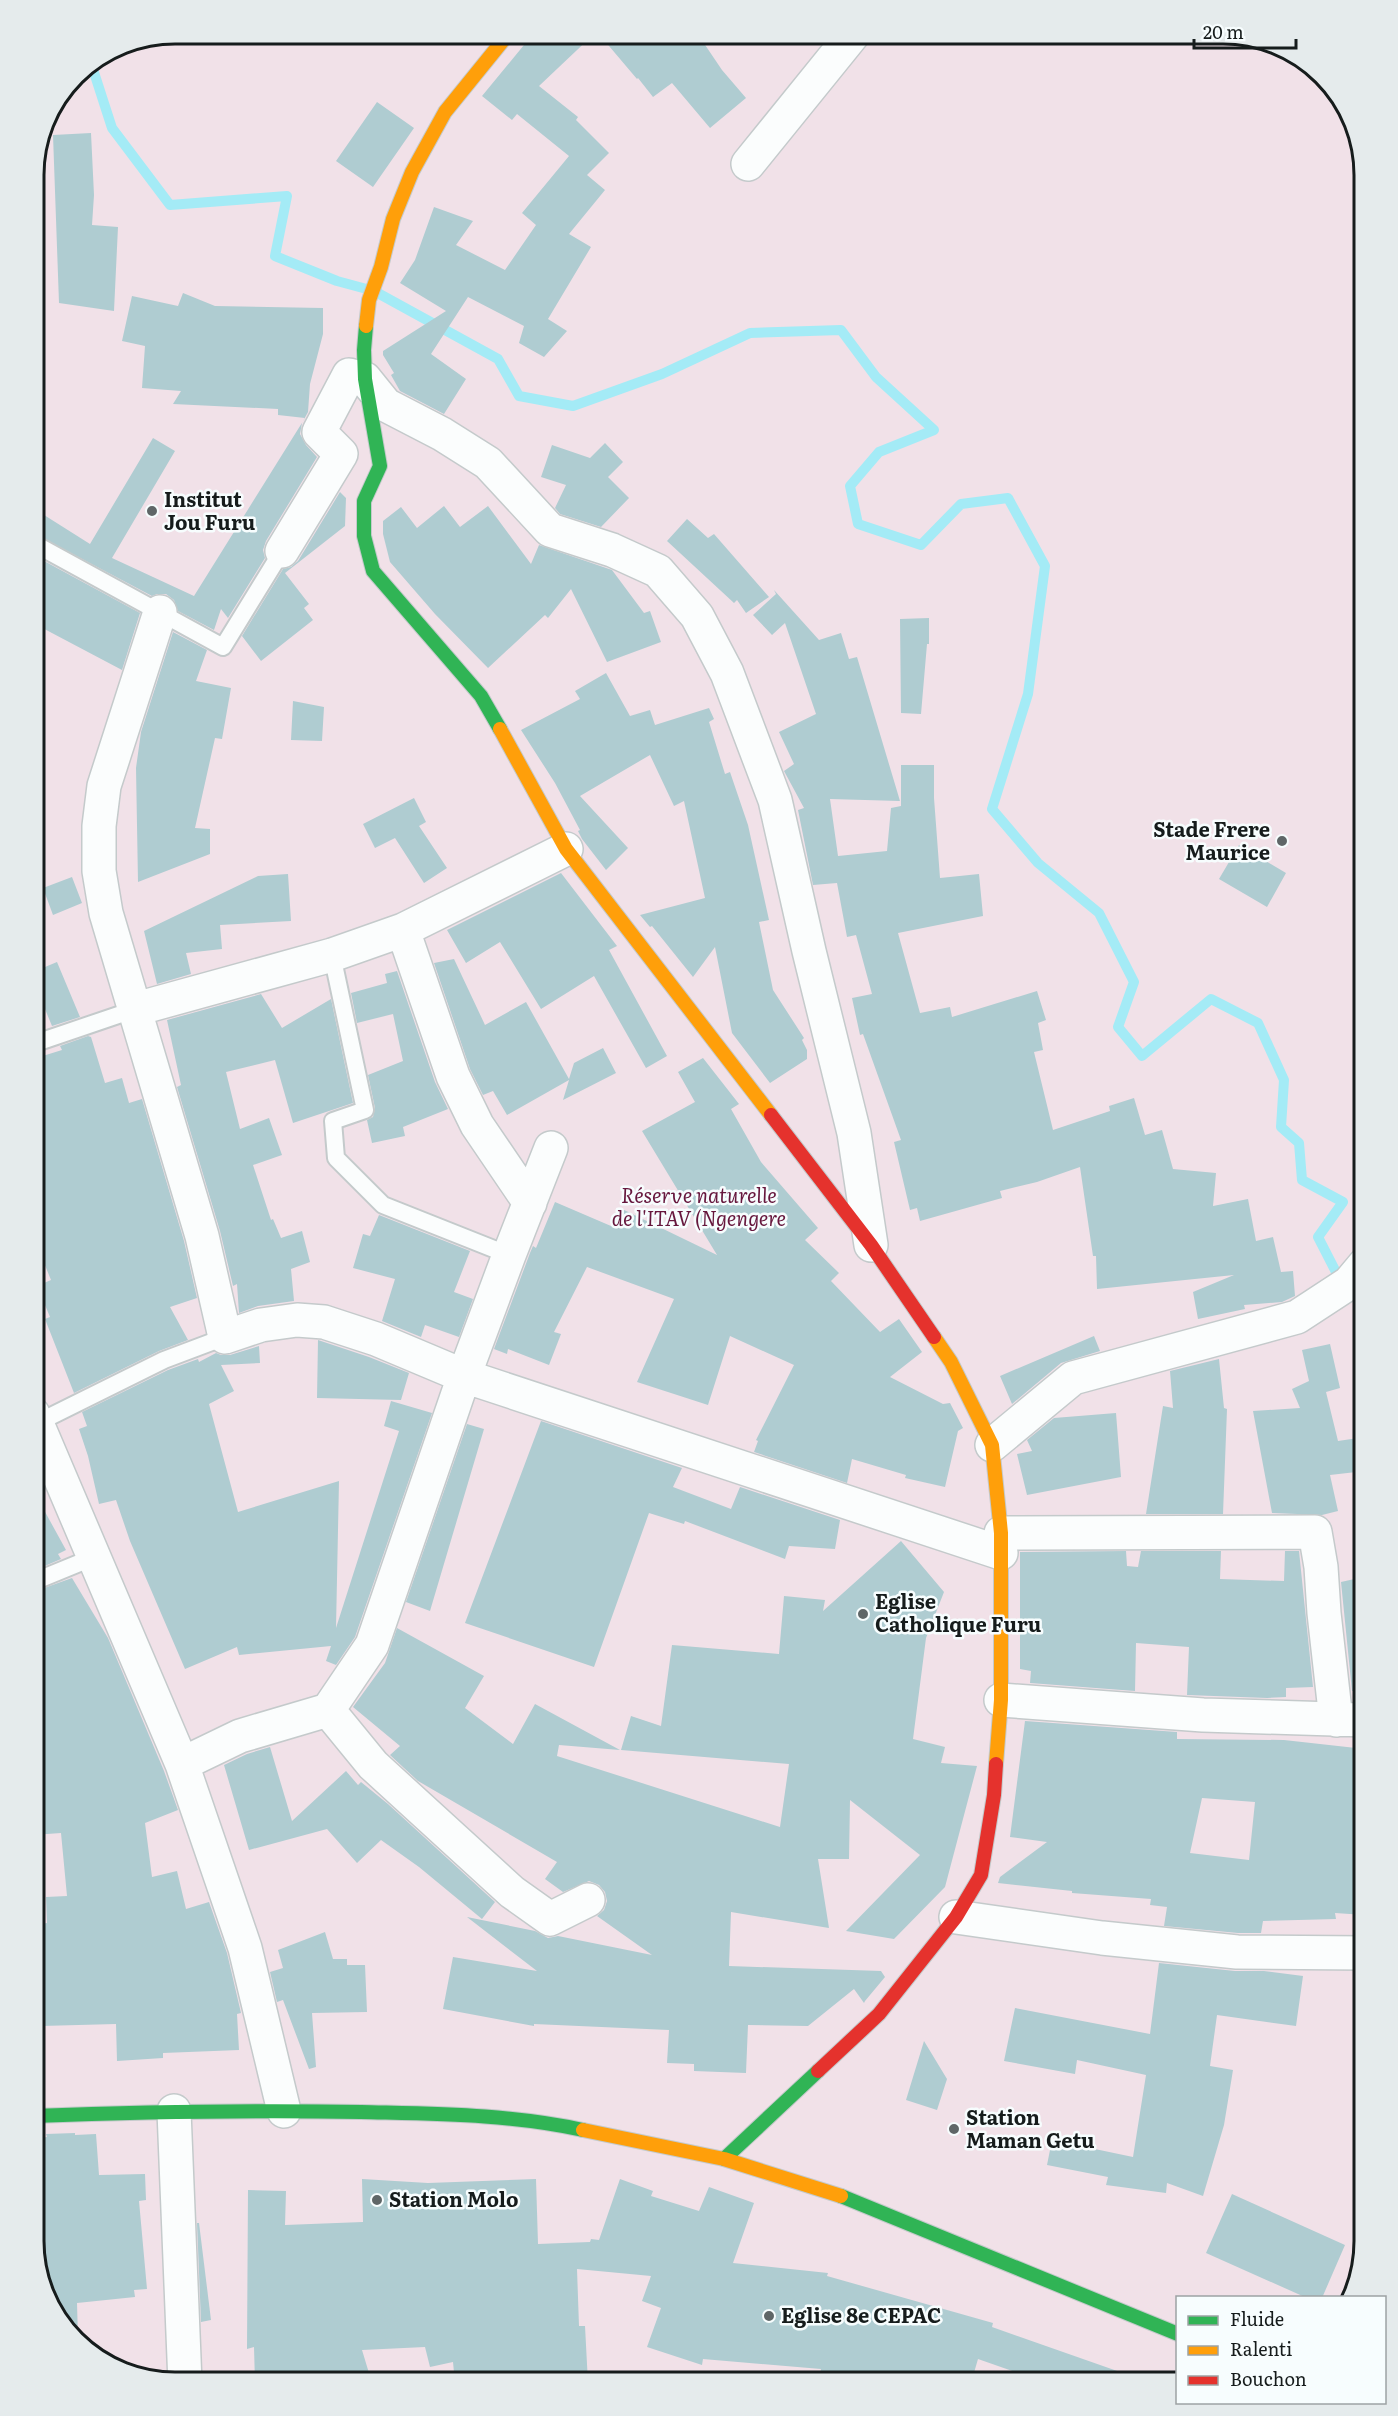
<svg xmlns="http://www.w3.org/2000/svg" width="1398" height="2416" viewBox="0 0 1398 2416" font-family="Literata,serif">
<rect width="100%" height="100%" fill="#e7eff1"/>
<path fill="#f1e1e8" d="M 175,33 L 1233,33 L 1302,57 L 1351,112 L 1365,175 L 1365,2242 L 1348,2297 L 1178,2298 L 1177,2383 L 166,2383 L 96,2359 L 47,2304 L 33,2241 L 33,166 L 44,120 L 75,74 L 121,44 Z"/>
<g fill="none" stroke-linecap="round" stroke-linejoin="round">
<path stroke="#a4ebf6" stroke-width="10" d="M 91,63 L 112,128 L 170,205 L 287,196 L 275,256 L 337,281 L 374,291 L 498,359 L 519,396 L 573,406 L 662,374 L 750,333 L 841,330 L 876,377 L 934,430 L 879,452 L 850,486 L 858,524 L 921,545 L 961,504 L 1008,498 L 1045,566 L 1028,694 L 992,809 L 1038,863 L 1099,913 L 1134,982 L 1118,1027 L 1142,1056 L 1211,999 L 1258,1023 L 1284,1080 L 1281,1127 L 1299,1143 L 1302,1180 L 1343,1202 L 1318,1237 L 1337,1274 L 1365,1299"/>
</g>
<path fill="#afccd1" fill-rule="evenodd" d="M 527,33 L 595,33 L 539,86 L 578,117 L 576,120 L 609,153 L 587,175 L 605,190 L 569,234 L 591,247 L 548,319 L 567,331 L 544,357 L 519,343 L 524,326 L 468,297 L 431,354 L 466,379 L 444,414 L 400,391 L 391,375 L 394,373 L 383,355 L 383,351 L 446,311 L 400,283 L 415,260 L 434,207 L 473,221 L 456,245 L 505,270 L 536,225 L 522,213 L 569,156 L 517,114 L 512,120 L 482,96 L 524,45 Z
M 598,33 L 697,33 L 722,70 L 746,98 L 710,128 L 672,83 L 653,97 L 638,78 L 637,79 Z
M 377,102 L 414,128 L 373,187 L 336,161 Z
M 91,133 L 94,195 L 92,225 L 118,227 L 114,311 L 59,303 L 53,135 Z
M 183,293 L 215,306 L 323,308 L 323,334 L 310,384 L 308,412 L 302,423 L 300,434 L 306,445 L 317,457 L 266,541 L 263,550 L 265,558 L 228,618 L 221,609 L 214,630 L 178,611 L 174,600 L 166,594 L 157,594 L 152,596 L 33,533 L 33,508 L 90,544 L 153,438 L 175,451 L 112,558 L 194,596 L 305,418 L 278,415 L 278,409 L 173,404 L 181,391 L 142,388 L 145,346 L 122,341 L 132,296 L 178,306 Z
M 605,443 L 623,462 L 608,477 L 629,498 L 601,527 L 560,514 L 555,508 L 566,485 L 541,477 L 552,445 L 590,458 Z
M 340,492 L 346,498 L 345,526 L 285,573 L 309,604 L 304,608 L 313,620 L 261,661 L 242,636 L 283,569 L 291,567 L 298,561 Z
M 444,506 L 460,527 L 488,506 L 531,564 L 539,545 L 612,570 L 644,613 L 650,611 L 661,642 L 607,662 L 571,589 L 548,618 L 545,615 L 488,668 L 435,614 L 390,562 L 383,534 L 383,521 L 401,507 L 417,528 Z
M 687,519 L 708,538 L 714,534 L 769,597 L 746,613 L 737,600 L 734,603 L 667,541 Z
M 33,555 L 140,613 L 122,670 L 33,623 Z
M 774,590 L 819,640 L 841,633 L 849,659 L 857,657 L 900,801 L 830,799 L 838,856 L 887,851 L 891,808 L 901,806 L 901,765 L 934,765 L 934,798 L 940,878 L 979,874 L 983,916 L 898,933 L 920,1013 L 950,1007 L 952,1017 L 1037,991 L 1046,1020 L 1038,1023 L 1043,1050 L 1034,1052 L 1053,1130 L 1110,1111 L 1109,1106 L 1134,1098 L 1145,1135 L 1162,1130 L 1173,1169 L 1216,1173 L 1213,1206 L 1248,1199 L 1256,1241 L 1273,1237 L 1281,1272 L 1293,1271 L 1295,1296 L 1282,1302 L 1244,1305 L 1245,1309 L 1198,1319 L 1193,1292 L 1234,1275 L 1097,1289 L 1096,1256 L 1093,1256 L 1080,1167 L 1037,1182 L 1000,1191 L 1002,1198 L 920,1221 L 917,1208 L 910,1210 L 894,1142 L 901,1140 L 863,1034 L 860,1035 L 852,998 L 872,994 L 856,935 L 847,937 L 837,883 L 813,885 L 798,810 L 804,808 L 784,771 L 794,764 L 779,732 L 816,714 L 785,623 L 772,635 L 753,615 L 776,594 Z
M 929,618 L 929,644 L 927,644 L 921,714 L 901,713 L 900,619 Z
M 173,632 L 207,650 L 196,681 L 231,688 L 222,739 L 215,738 L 195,828 L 210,829 L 210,854 L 138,882 L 136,768 L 141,732 Z
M 606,673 L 630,716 L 650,710 L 655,725 L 709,708 L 714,719 L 709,722 L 725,774 L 730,772 L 748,825 L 769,920 L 759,922 L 773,990 L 804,1038 L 802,1040 L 807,1050 L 807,1059 L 770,1083 L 732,1033 L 715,947 L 693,977 L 652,926 L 650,927 L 640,915 L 705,898 L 684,801 L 674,806 L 650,755 L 580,796 L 628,848 L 606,870 L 582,839 L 578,831 L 580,830 L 555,783 L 521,730 L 580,699 L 575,691 Z
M 293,701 L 324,707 L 322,741 L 291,740 Z
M 414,798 L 426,822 L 419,826 L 447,868 L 424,883 L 395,838 L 375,848 L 363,824 Z
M 1239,845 L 1286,873 L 1267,907 L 1219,879 Z
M 561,873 L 617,946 L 609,950 L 667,1056 L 646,1068 L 594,976 L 541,1009 L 500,942 L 466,963 L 447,930 Z
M 288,874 L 291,921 L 220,925 L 222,949 L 186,953 L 191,974 L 157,984 L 144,931 L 258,876 Z
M 72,877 L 82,903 L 53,915 L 43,888 Z
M 454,959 L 485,1025 L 526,1002 L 569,1079 L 574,1063 L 603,1048 L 616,1073 L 563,1100 L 569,1080 L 507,1115 L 493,1091 L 483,1095 L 470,1069 L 434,963 Z
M 57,962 L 80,1017 L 52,1026 L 33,980 L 33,972 Z
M 397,971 L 435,1082 L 448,1109 L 403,1127 L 405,1136 L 372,1143 L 367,1120 L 373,1117 L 375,1108 L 368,1075 L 403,1061 L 393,1014 L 357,1023 L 351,993 L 387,983 L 385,974 Z
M 261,994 L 282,1028 L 331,999 L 353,1103 L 293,1123 L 275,1060 L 226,1072 L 240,1129 L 269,1118 L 282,1155 L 253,1165 L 271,1220 L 273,1219 L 281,1238 L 302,1231 L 310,1262 L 291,1269 L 294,1301 L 258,1306 L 239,1313 L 237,1284 L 233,1286 L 220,1231 L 177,1087 L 181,1085 L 167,1020 Z
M 88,1036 L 91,1037 L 105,1083 L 122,1078 L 129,1103 L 142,1099 L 184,1241 L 197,1298 L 170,1307 L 188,1340 L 159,1351 L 74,1393 L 45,1319 L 50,1317 L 37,1286 L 51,1280 L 33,1236 L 33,1059 L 62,1050 L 60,1046 Z
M 703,1058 L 739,1104 L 731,1109 L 761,1162 L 818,1228 L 805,1240 L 839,1273 L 831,1281 L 880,1332 L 899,1319 L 922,1352 L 890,1377 L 943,1404 L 950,1403 L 963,1428 L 958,1431 L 945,1487 L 905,1478 L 906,1475 L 852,1459 L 847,1483 L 754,1452 L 758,1441 L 756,1440 L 794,1365 L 730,1336 L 708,1405 L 637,1382 L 674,1299 L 587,1267 L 554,1332 L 561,1334 L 549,1365 L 508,1349 L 507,1354 L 494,1349 L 530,1253 L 533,1246 L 536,1248 L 555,1202 L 611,1226 L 620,1208 L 717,1255 L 642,1131 L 695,1102 L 678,1072 Z
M 379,1215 L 470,1251 L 454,1292 L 473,1299 L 459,1337 L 425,1325 L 421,1337 L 382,1321 L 395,1279 L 353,1268 L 363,1234 L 370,1236 Z
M 1094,1336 L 1100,1351 L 1061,1363 L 1012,1404 L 1000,1376 Z
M 318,1340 L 369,1357 L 409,1373 L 401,1400 L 317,1398 Z
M 1330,1344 L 1340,1388 L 1326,1392 L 1338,1441 L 1365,1437 L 1365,1471 L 1330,1475 L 1338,1511 L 1322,1515 L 1272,1513 L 1253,1411 L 1300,1408 L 1292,1389 L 1309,1381 L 1302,1350 Z
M 259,1346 L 260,1363 L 221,1365 L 234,1391 L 209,1404 L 238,1512 L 339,1481 L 336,1628 L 399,1431 L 384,1426 L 391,1401 L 432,1413 L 355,1637 L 336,1665 L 326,1661 L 331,1646 L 239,1655 L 237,1647 L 185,1669 L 130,1541 L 116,1500 L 99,1504 L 88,1456 L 79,1429 L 87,1426 L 82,1412 L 168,1370 L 198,1359 L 199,1362 L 216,1353 L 221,1355 L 230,1355 Z
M 1219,1359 L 1224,1408 L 1227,1409 L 1223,1514 L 1146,1514 L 1163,1406 L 1173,1408 L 1170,1371 Z
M 1116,1413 L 1121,1477 L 1027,1495 L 1017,1454 L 1032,1451 L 1027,1440 L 1054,1418 Z
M 541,1421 L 682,1468 L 673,1487 L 731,1509 L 740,1487 L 840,1520 L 835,1549 L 789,1546 L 785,1559 L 685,1521 L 684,1524 L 649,1513 L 594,1667 L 465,1623 Z
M 467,1424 L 484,1429 L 430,1611 L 406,1602 Z
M 33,1490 L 66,1550 L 58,1554 L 61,1559 L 33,1571 Z
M 901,1541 L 944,1592 L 926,1638 L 913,1739 L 945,1747 L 941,1763 L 977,1766 L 945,1887 L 894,1939 L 846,1931 L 920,1855 L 850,1800 L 849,1859 L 818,1859 L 829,1928 L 731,1912 L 729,1966 L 881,1971 L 885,1977 L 865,2001 L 864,2003 L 854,1989 L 808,2026 L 748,2025 L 746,2073 L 694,2071 L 694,2064 L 667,2063 L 669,2030 L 534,2024 L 534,2026 L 443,2009 L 453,1957 L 537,1971 L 467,1917 L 535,1931 L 548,1938 L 558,1936 L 652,1955 L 597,1916 L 604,1910 L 607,1901 L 605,1892 L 599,1885 L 589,1881 L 563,1892 L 545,1879 L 557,1862 L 418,1781 L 390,1755 L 400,1746 L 353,1707 L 385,1663 L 397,1628 L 484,1676 L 465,1708 L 513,1744 L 535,1704 L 620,1750 L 559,1745 L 557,1756 L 780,1827 L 789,1764 L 621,1750 L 631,1716 L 661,1726 L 672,1645 L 779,1654 L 784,1596 L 825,1600 L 823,1611 Z
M 1126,1551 L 1127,1566 L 1138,1567 L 1141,1551 L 1221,1551 L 1220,1579 L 1284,1581 L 1285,1551 L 1299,1551 L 1313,1687 L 1286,1688 L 1286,1697 L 1267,1698 L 1187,1695 L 1189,1647 L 1136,1643 L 1135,1691 L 1030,1683 L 1031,1671 L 1020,1669 L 1020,1552 Z
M 72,1578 L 108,1638 L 164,1771 L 178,1810 L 145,1823 L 152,1877 L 177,1871 L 186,1909 L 209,1902 L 227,1953 L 241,2013 L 237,2014 L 239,2050 L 163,2053 L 163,2058 L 117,2061 L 116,2024 L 41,2026 L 39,1924 L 47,1923 L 46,1897 L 67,1896 L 61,1833 L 33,1835 L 33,1592 Z
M 1359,1578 L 1365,1604 L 1365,1690 L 1352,1691 L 1341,1582 Z
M 1025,1721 L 1177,1732 L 1177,1739 L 1284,1740 L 1365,1749 L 1365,1915 L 1335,1913 L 1336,1919 L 1263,1921 L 1261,1933 L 1238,1933 L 1164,1926 L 1167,1907 L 1150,1905 L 1151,1899 L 1072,1893 L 1072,1891 L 998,1883 L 1000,1877 L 1047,1842 L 1010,1837 ZM 1202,1798 L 1255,1802 L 1249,1860 L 1190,1853 Z
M 270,1747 L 292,1821 L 346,1771 L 358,1785 L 361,1782 L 388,1804 L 495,1902 L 482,1919 L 419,1867 L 381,1840 L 357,1863 L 327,1829 L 249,1850 L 224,1765 L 247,1754 Z
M 325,1932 L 333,1959 L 347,1959 L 347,1965 L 365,1965 L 367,2012 L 312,2013 L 316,2067 L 309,2069 L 283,2000 L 277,2002 L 270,1972 L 283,1968 L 278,1950 Z
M 1159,1963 L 1235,1971 L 1264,1971 L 1303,1976 L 1296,2026 L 1217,2015 L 1210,2066 L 1233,2070 L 1224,2125 L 1203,2196 L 1167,2183 L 1166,2193 L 1106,2185 L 1108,2177 L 1047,2165 L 1052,2140 L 1133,2157 L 1146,2075 L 1077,2060 L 1075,2074 L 1004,2061 L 1015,2008 L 1150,2034 Z
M 924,2041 L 947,2079 L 937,2110 L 906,2100 Z
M 75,2133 L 75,2135 L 96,2134 L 99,2175 L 145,2174 L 146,2200 L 139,2201 L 147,2289 L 134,2290 L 135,2297 L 77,2303 L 78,2338 L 47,2304 L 33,2241 L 33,2154 L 40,2155 L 39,2138 L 47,2137 L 46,2134 Z
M 362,2179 L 428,2183 L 536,2179 L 538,2244 L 590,2242 L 591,2239 L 599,2240 L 620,2179 L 653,2191 L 651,2196 L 699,2211 L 709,2187 L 754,2203 L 733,2263 L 828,2273 L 827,2276 L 993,2323 L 992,2327 L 1140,2379 L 1139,2383 L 1046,2383 L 978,2359 L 971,2383 L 818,2383 L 821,2369 L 703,2359 L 702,2365 L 647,2347 L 661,2308 L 642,2301 L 651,2276 L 577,2269 L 579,2326 L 585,2326 L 588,2383 L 455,2383 L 453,2362 L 430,2367 L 425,2347 L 362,2350 L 372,2383 L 255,2383 L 254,2347 L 247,2349 L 248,2190 L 286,2191 L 285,2225 L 363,2222 Z
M 1232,2194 L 1345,2245 L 1322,2298 L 1307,2298 L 1206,2253 Z
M 197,2223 L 199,2223 L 211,2320 L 201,2322 Z"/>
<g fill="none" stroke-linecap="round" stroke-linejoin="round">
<g stroke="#c4cacb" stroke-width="20">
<path id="lane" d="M 33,543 L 223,647 L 282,551
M 332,955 L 365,1110 L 333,1121 L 336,1158 L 383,1205 L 509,1255
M 33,1044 L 136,1009
M 37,1423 L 164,1360 L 225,1337
M 33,1582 L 94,1557"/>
</g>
<g stroke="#c4cacb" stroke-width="36">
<path id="street" d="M 748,164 L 854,33
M 282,551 L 341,454 L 319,432 L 349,375 L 365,379 L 386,405 L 442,434 L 488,463 L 550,530 L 612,550 L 658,571 L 697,616 L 727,673 L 775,800 L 809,951 L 854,1133 L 871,1245
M 160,612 L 104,786 L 99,826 L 99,871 L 106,913 L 202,1236 L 225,1337 L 261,1325 L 297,1320 L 324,1322 L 376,1339 L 464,1376 L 1001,1553
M 403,930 L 453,1076 L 477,1125 L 530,1203
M 136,1009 L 332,955 L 403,930 L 566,849
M 33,1414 L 182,1764 L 245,1948 L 284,2111
M 992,1445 L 1073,1378 L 1297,1317 L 1349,1283 L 1365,1264
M 1001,1533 L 1315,1532 L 1321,1567 L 1324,1613 L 1336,1720
M 1001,1700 L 1203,1715 L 1365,1720
M 328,1710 L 373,1765 L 512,1892 L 550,1919 L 588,1900
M 182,1764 L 240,1736 L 328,1710 L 372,1645 L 464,1376 L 509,1255 L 551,1148
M 956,1917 L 1102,1938 L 1237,1952 L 1365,1953
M 174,2111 L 185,2383"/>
</g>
<g stroke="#c4cacb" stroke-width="16">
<path id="fast" d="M 366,326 L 364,350 L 365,379 L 380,466 L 364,501 L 364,536 L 373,571 L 481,696 L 500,729
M 33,2116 C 142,2112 251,2110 361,2112 C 435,2114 510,2114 583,2130
M 724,2159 L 818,2071
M 841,2196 L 1178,2334"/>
</g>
<g stroke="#c4cacb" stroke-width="16">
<path id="slow" d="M 366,326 L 369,300 L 381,267 L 393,219 L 412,172 L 445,112 L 509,33
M 500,729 L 566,849 L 771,1115
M 934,1337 L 951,1362 L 992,1445 L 1001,1533 L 1001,1700 L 996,1764
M 583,2130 L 724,2159 L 841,2196"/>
</g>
<g stroke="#c4cacb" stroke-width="16">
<path id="jam" d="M 771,1115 L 871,1245 L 934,1337
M 818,2071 L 879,2014 L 956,1917 L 981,1875 L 994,1795 L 996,1764"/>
</g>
<use href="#lane" stroke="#fbfdfd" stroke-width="16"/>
<use href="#street" stroke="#fbfdfd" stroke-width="33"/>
<use href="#fast" stroke="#30b455" stroke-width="14"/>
<use href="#slow" stroke="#ff9f0a" stroke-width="14"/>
<use href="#jam" stroke="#e5322d" stroke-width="14"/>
</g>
<g fill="#5f6667" stroke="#f7fdfe" stroke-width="2">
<circle cx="152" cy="511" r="6"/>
<circle cx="1282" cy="841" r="6"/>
<circle cx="863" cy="1614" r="6"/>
<circle cx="954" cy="2129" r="6"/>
<circle cx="377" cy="2200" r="6"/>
<circle cx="769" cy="2316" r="6"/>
</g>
<g text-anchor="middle" stroke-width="5" stroke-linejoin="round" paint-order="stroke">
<g font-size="20" font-weight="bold" fill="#161c1c" stroke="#f7fdfe" text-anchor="start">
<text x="164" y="507">Institut<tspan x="164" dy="23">Jou Furu</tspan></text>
<text x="1270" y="837" text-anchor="end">Stade Frere<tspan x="1270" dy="23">Maurice</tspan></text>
<text x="875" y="1609">Eglise<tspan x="875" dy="23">Catholique Furu</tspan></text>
<text x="966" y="2125">Station<tspan x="966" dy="23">Maman Getu</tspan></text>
<text x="389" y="2207">Station Molo</text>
<text x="781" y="2323">Eglise 8e CEPAC</text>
</g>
<g font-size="20" font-style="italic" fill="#66173d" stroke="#f7fdfe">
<text x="699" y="1203">Réserve naturelle<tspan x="699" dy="23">de l'ITAV (Ngengere</tspan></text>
</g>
</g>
<path d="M0 0H1398V2416H0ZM175 44H1223A131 131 0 0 1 1354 175V2241A131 131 0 0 1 1223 2372H175A131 131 0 0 1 44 2241V175A131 131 0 0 1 175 44Z" fill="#e5ebec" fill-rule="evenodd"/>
<path fill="none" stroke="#161c1c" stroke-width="3" d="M175 44H1223A131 131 0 0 1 1354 175V2241A131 131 0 0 1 1223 2372H175A131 131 0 0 1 44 2241V175A131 131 0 0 1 175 44Z"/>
<rect x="1176" y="2296" width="210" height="108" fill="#f7fdfe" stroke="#9da3a4" stroke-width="1.5"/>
<rect x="1188" y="2316" width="30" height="9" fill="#30b455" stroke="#9da3a4" stroke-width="1.5"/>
<text x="1230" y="2326" font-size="18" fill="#161c1c">Fluide</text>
<rect x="1188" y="2346" width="30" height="9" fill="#ff9f0a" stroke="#9da3a4" stroke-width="1.5"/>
<text x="1230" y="2356" font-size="18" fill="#161c1c">Ralenti</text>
<rect x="1188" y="2376" width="30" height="9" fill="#e5322d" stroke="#9da3a4" stroke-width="1.5"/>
<text x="1230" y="2386" font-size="18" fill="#161c1c">Bouchon</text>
<path d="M1194 39v9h102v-9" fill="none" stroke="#161c1c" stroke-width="3"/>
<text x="1203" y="39" font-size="18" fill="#161c1c" stroke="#f7fdfe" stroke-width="4.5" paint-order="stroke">20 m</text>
</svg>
